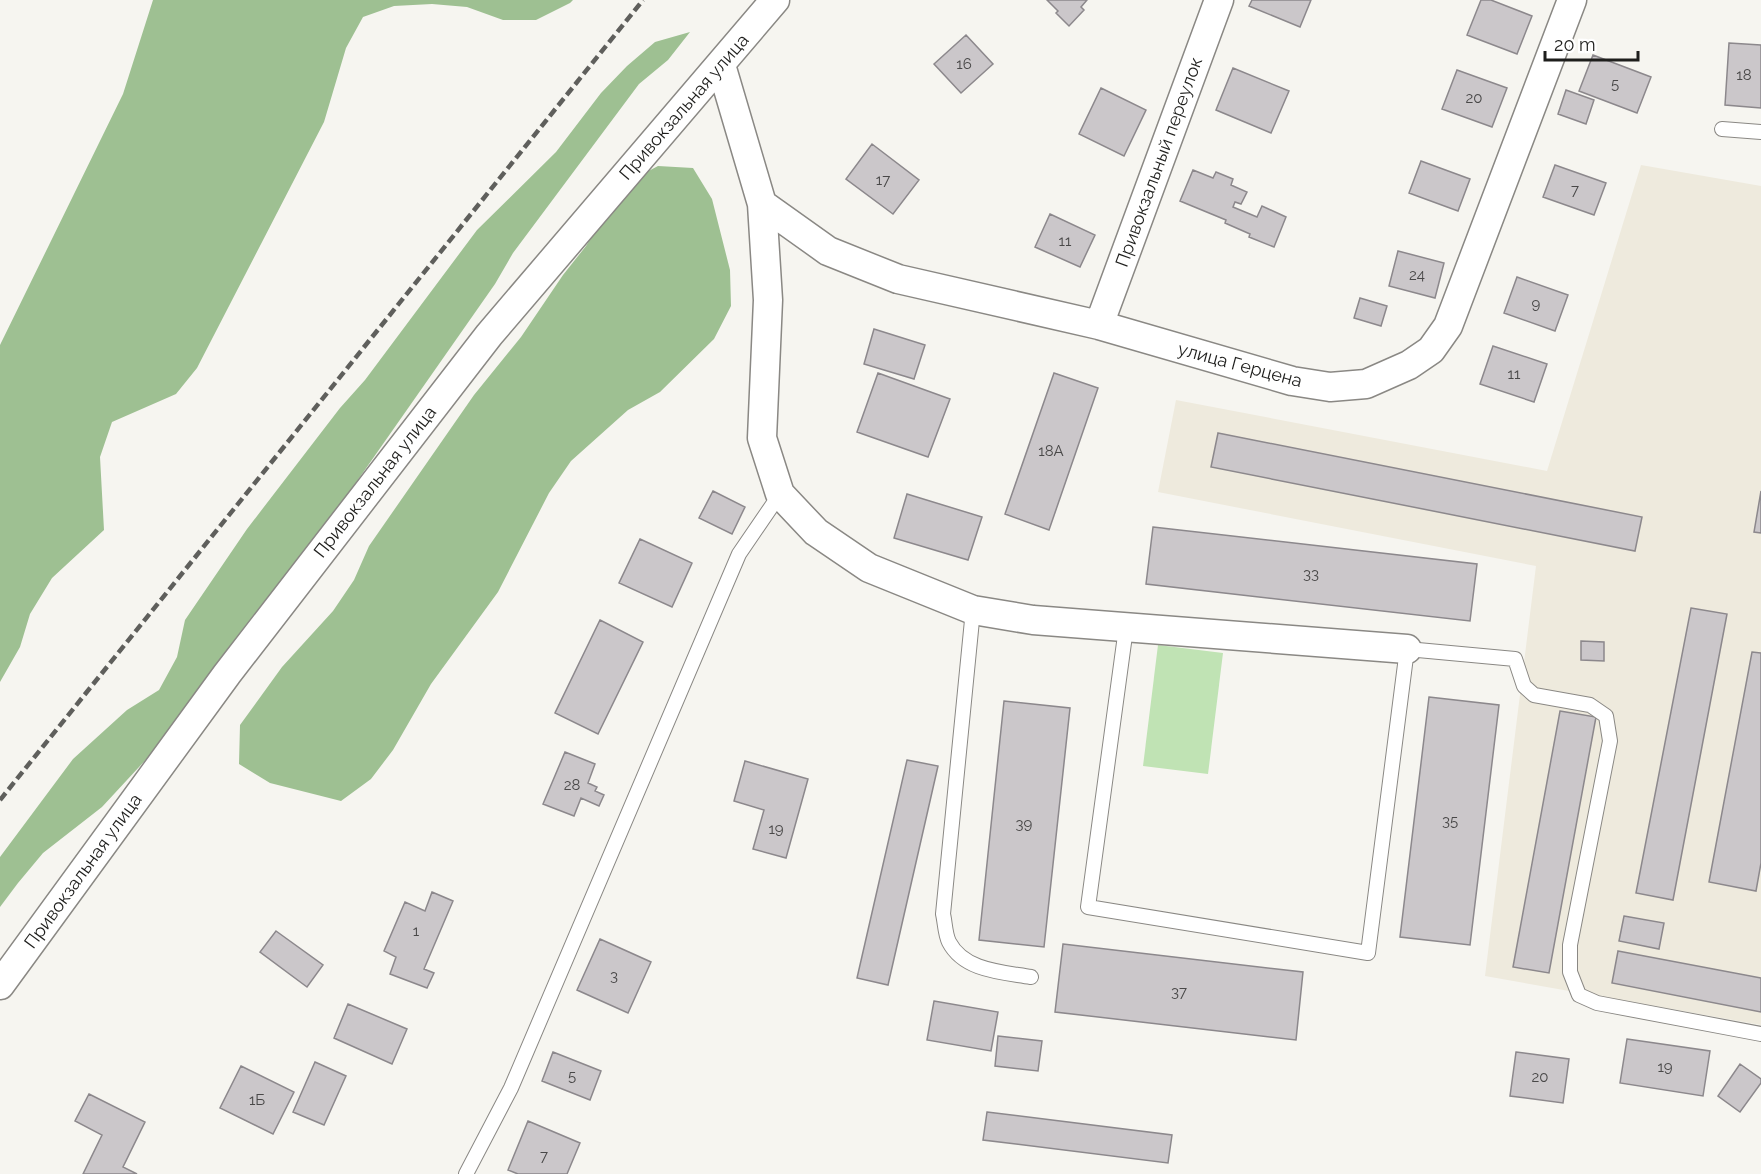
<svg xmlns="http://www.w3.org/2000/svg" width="1761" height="1174" viewBox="0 0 1761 1174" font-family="Raleway,sans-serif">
<rect width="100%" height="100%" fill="#f6f5f0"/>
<path fill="#eeeadd" d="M 1641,165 L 1761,186 L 1761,1025 L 1485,976 L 1536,566 L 1158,492 L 1176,400 L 1547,471 Z"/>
<path fill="#c0e3b4" d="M 1158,645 L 1223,653 L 1208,774 L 1143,766 Z"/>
<path fill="#9ec092" d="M 153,0 L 573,0 L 570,3 L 536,20 L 503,20 L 467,7 L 432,4 L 394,6 L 363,17 L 346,48 L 324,122 L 197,368 L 176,394 L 112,422 L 100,457 L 104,530 L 52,578 L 30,614 L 20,647 L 0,682 L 0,345 L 123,94 Z
M 690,32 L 668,60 L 639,84 L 513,253 L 495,284 L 229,664 L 152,753 L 102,807 L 43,853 L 18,883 L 0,907 L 0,857 L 73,759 L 127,710 L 159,690 L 177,657 L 185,620 L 247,529 L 340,408 L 365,380 L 477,230 L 556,152 L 601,93 L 627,66 L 655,42 Z
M 658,166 L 693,168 L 712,199 L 730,270 L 731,306 L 714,339 L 660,392 L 628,410 L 571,461 L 549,493 L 498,592 L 431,684 L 393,750 L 371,779 L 341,801 L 270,783 L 239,764 L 240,725 L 282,667 L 333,611 L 354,580 L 369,546 L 474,395 L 521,337 L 563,275 L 586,246 L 624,184 Z"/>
<path fill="#cbc7ca" stroke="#8c888c" stroke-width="1.5" d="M 1047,0 L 1087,0 L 1081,7 L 1084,10 L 1069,26 L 1056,13 L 1058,11 Z
M 1252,0 L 1311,0 L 1300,27 L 1249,6 Z
M 1481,0 L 1491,0 L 1532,16 L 1517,54 L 1467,35 Z
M 966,35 L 993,64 L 961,93 L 934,64 Z
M 1729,43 L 1761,45 L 1761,108 L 1725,105 Z
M 1593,55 L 1651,77 L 1637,113 L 1579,91 Z
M 1233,68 L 1289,91 L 1271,133 L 1216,110 Z
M 1457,70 L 1507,88 L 1492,127 L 1442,109 Z
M 1101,88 L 1146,110 L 1124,156 L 1079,134 Z
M 1566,90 L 1594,100 L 1586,124 L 1558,114 Z
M 872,144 L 919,180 L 893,214 L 846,179 Z
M 1421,161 L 1470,179 L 1458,211 L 1409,193 Z
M 1555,165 L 1606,183 L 1594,215 L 1543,197 Z
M 1193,170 L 1213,178 L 1216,172 L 1233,179 L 1231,185 L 1247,192 L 1241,204 L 1235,202 L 1233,207 L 1257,217 L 1262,206 L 1286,217 L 1274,247 L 1249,237 L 1250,234 L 1225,223 L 1226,220 L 1180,201 Z
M 1050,214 L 1095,235 L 1080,267 L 1035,247 Z
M 1398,251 L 1444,263 L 1435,298 L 1389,286 Z
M 1517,277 L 1568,295 L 1555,331 L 1504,313 Z
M 1360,298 L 1387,306 L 1381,326 L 1354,318 Z
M 874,329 L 925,345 L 914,379 L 864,364 Z
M 1493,346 L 1547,364 L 1534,402 L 1480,384 Z
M 878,373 L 950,399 L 928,457 L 857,432 Z
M 1054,373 L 1098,388 L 1049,530 L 1005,514 Z
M 1218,433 L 1642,517 L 1635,551 L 1211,467 Z
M 713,491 L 745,507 L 732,534 L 699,518 Z
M 1761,491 L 1761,533 L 1754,532 Z
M 907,494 L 982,517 L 968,560 L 894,538 Z
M 1153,527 L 1477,564 L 1470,621 L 1146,584 Z
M 640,539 L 692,563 L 672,607 L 619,583 Z
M 1691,608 L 1727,614 L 1673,900 L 1636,893 Z
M 600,620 L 643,642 L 598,734 L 555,713 Z
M 1581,641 L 1604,642 L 1604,661 L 1581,660 Z
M 1752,652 L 1761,653 L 1761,863 L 1756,891 L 1709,882 Z
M 1429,697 L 1499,705 L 1470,945 L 1400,937 Z
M 1004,701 L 1070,708 L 1044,947 L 979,940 Z
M 1560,711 L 1596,717 L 1549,973 L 1513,967 Z
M 565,752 L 595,764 L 588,783 L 597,787 L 595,791 L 604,795 L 599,806 L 581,798 L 574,816 L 543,804 Z
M 907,760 L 938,766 L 888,985 L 857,978 Z
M 745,761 L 808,779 L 786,858 L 753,849 L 764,810 L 734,801 Z
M 432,892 L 453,901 L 424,969 L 434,973 L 427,988 L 390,974 L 396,957 L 384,951 L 405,902 L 425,911 Z
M 1624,916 L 1664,923 L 1659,949 L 1619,941 Z
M 276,931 L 323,965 L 307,987 L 260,952 Z
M 600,939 L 651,962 L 628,1013 L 577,990 Z
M 1063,944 L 1303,972 L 1296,1040 L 1055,1012 Z
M 1618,951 L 1761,978 L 1761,1012 L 1612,983 Z
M 934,1001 L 998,1012 L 991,1051 L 927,1040 Z
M 348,1004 L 407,1029 L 392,1064 L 334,1038 Z
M 998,1036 L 1042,1041 L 1038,1071 L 995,1066 Z
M 1627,1039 L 1710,1051 L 1703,1096 L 1620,1083 Z
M 553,1052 L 601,1071 L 590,1100 L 542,1081 Z
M 1516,1052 L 1569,1059 L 1563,1103 L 1510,1096 Z
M 315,1062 L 346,1076 L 324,1125 L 293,1112 Z
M 1740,1064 L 1761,1079 L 1761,1083 L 1740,1112 L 1718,1096 Z
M 241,1066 L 294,1092 L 273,1134 L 220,1108 Z
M 89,1094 L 145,1122 L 123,1167 L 137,1174 L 83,1174 L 102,1135 L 75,1121 Z
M 987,1112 L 1172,1135 L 1168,1163 L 983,1140 Z
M 528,1121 L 580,1143 L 567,1174 L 518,1174 L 508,1170 Z"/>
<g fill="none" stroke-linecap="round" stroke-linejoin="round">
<g stroke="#8a8884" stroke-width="16">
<path id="service" d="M 1722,129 L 1761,132
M 973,610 L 943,914 C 945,922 945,934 949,942 C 964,971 1002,972 1031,977
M 1126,628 L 1088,907 L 1368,953 L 1407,649 L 1515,659 L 1524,686 L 1534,695 L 1590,705 L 1606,716 L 1610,741 L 1570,945 L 1570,972 L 1579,995 L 1597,1003 L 1761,1034
M 466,1174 L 511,1088 L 739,554 L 780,494"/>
</g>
<g stroke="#8a8884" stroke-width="31">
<path id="minor" d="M 721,65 L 762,204 L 768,300 L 762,438 L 780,494 L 816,532 L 869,568 L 973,610 L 1033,620 L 1407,649
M 762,204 L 828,251 L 898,279 L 1099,325 L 1292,381 L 1330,387 L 1366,384 L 1409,365 L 1431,350 L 1448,326 L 1572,0
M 1099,325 L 1219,0
M 0,985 L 227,674 L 489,335 L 775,0"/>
</g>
<use href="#service" stroke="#fff" stroke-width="14"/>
<use href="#minor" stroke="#fff" stroke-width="28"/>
<path stroke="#5f5f5c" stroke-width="4.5" stroke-dasharray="9 4.5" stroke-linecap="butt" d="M 0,800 L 643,0"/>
</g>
<g text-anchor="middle" stroke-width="4.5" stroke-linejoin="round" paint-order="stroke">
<g font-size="15" fill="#494848">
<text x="964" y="69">16</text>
<text x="1744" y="80">18</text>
<text x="1615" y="89">5</text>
<text x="1474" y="103">20</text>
<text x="883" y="185">17</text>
<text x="1575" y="195">7</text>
<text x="1065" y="246">11</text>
<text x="1417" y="280">24</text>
<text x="1536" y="309">9</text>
<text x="1514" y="379">11</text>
<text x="1051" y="456">18А</text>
<text x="1311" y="579">33</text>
<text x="572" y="790">28</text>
<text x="1450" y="826">35</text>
<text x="1024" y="829">39</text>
<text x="776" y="834">19</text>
<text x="416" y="936">1</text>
<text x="614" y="981">3</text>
<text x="1179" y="997">37</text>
<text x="1665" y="1072">19</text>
<text x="572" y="1081">5</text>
<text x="1540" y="1082">20</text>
<text x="257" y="1105">1Б</text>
<text x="544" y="1161">7</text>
</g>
<g font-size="18" fill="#1e1e1c" stroke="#fff">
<text transform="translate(684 107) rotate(-49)" y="6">Привокзальная улица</text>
<text transform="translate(1159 162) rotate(-70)" y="6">Привокзальный переулок</text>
<text transform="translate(1240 365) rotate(15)" y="6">улица Герцена</text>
<text transform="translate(375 482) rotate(-52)" y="6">Привокзальная улица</text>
<text transform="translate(83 871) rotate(-54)" y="6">Привокзальная улица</text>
</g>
</g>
<path d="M1545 51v9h93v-9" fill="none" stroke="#1e1e1c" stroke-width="3"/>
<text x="1554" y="51" font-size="18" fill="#1e1e1c" stroke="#ffffff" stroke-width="4.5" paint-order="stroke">20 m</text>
</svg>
